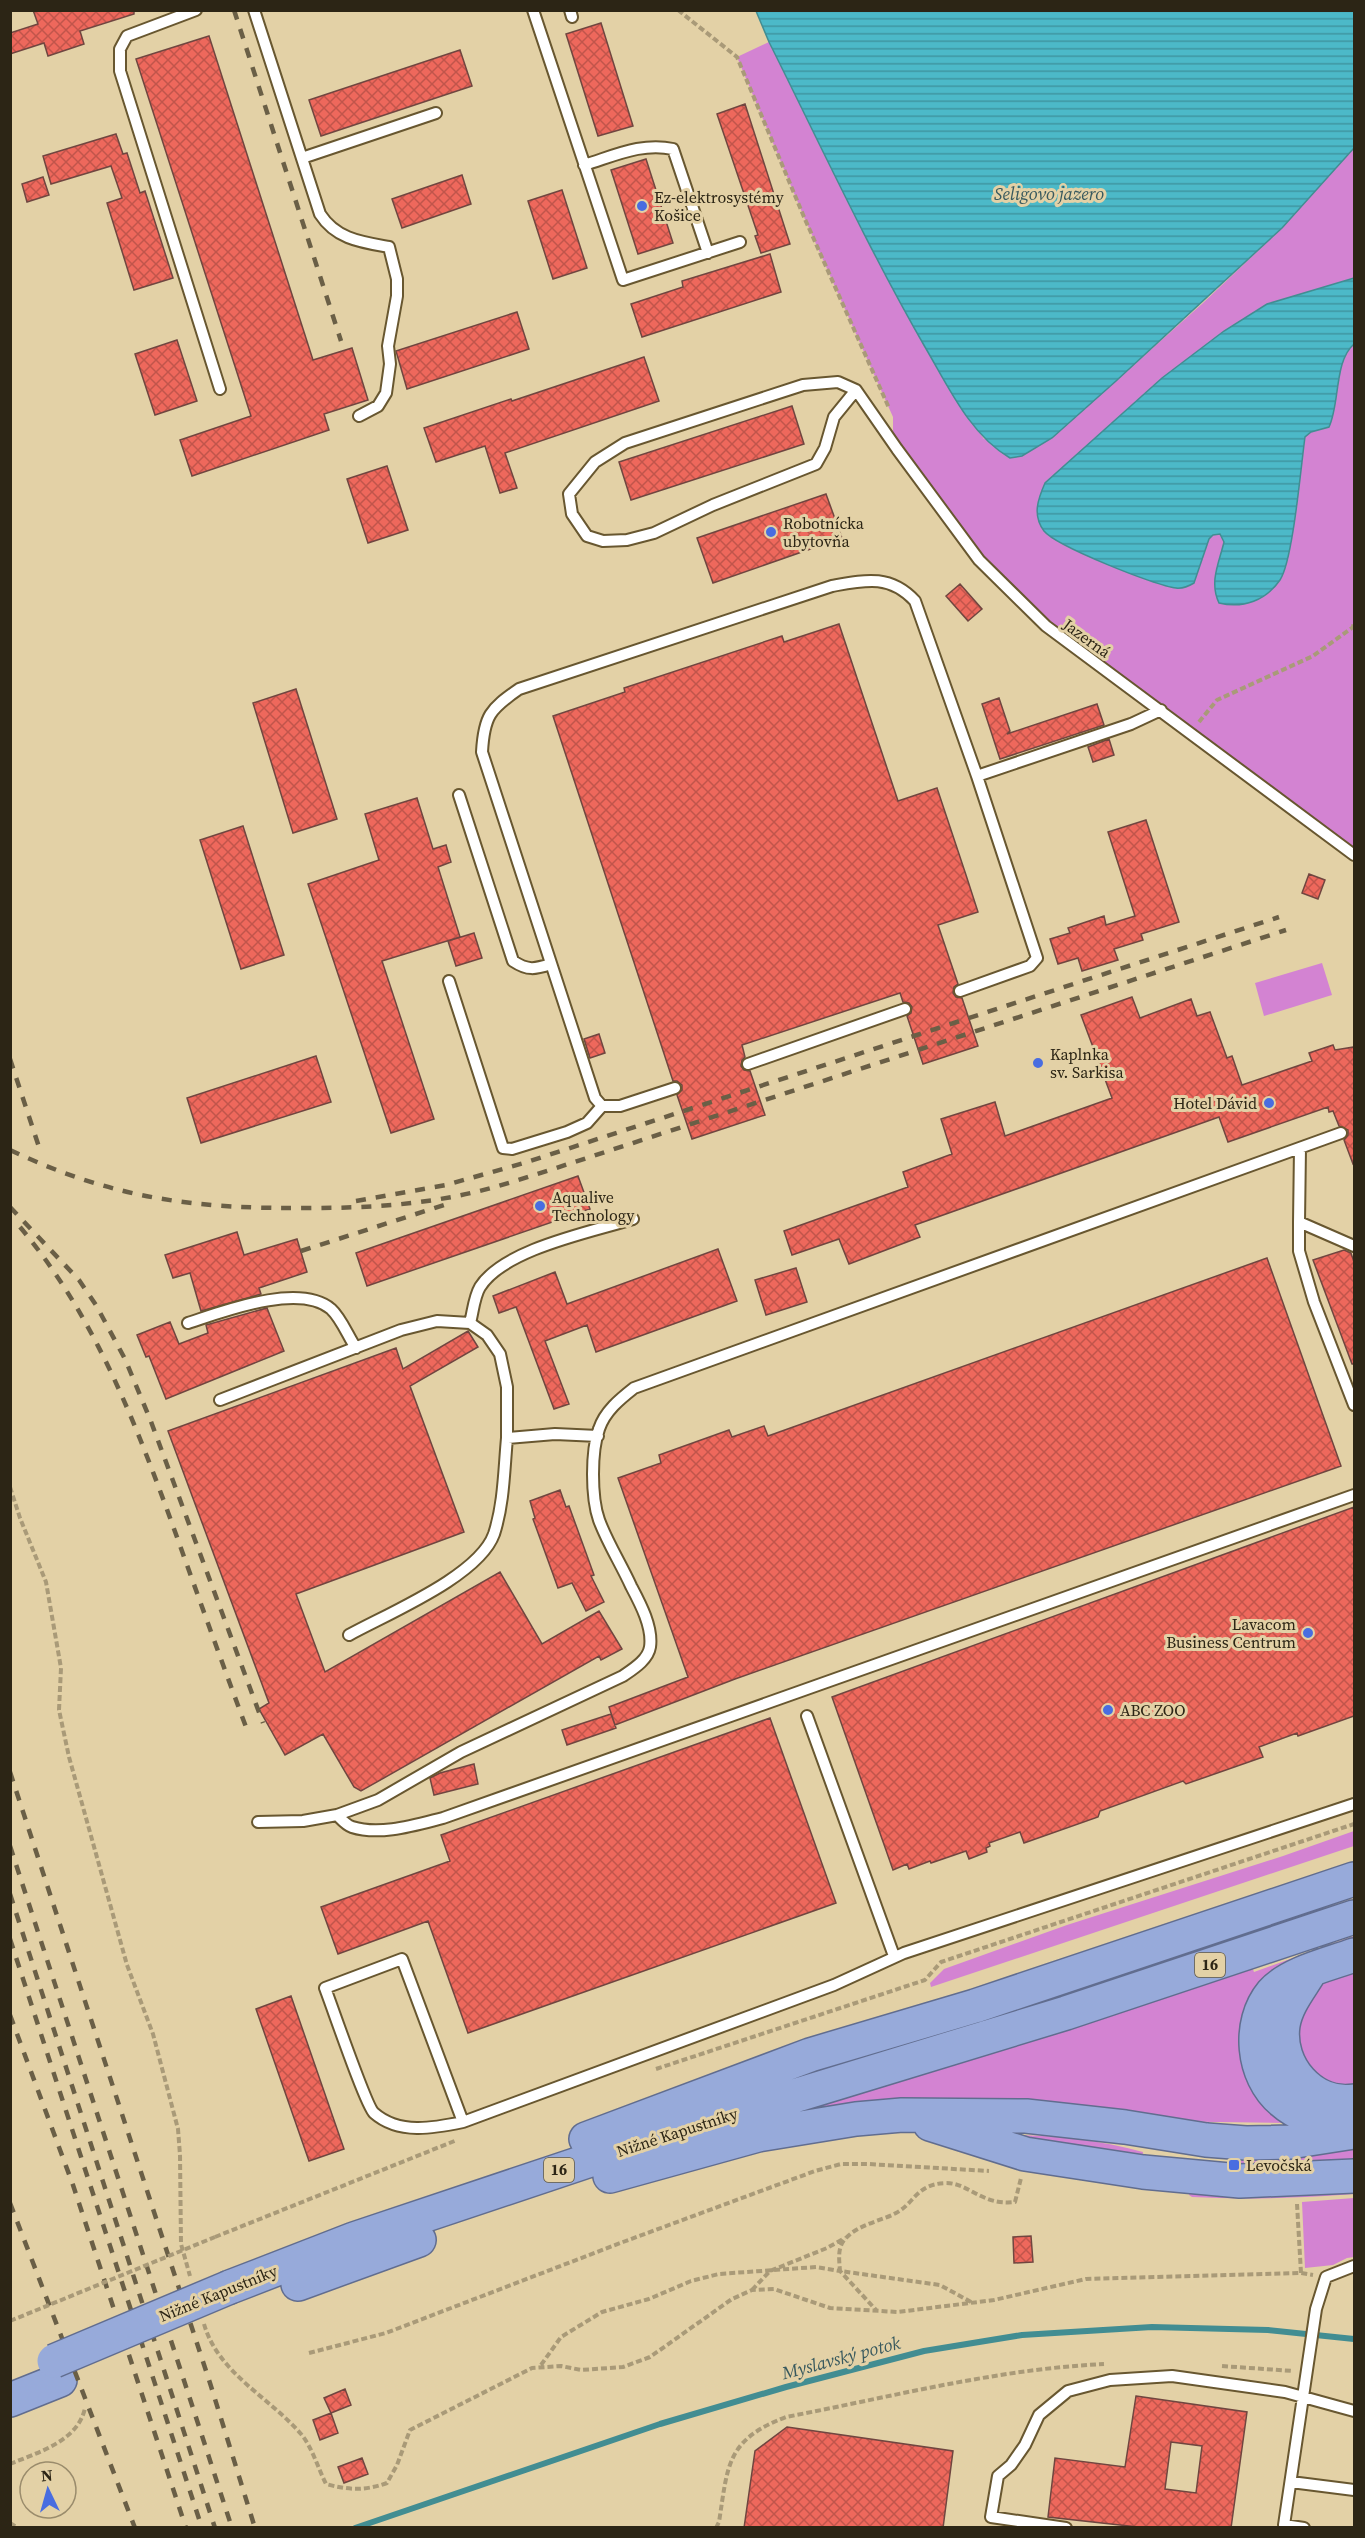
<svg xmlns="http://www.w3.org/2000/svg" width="1365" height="2538" viewBox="0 0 1365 2538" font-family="'Source Serif 4',serif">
<defs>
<pattern id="water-rules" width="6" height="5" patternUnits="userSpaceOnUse" patternTransform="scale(1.5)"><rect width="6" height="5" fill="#4cb9c8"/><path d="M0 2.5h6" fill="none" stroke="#3f96a1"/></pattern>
<pattern id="building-cross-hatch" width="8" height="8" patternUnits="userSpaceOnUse" patternTransform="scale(1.5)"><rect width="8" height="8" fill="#ee685c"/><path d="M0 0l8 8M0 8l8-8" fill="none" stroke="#c1554b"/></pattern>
</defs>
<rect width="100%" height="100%" fill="#e3d1a6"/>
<path fill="#d383d2" d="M 769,42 C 836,177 898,315 984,439 L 1052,438 L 1203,303 L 1282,228 L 1354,148 L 1354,854 L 1046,626 L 983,564 L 893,444 L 893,417 L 804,217 L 737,57 Z
M 1322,963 L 1332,995 L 1264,1016 L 1255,983 Z
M 1354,1831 L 1354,1846 L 931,1987 L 930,1983 L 944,1969 L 1067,1925 L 1283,1856 Z
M 1354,1936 L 1354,1940 L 1289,1963 L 1290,2123 L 778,2116 L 1252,1967 L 1254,1972 Z
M 1354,1969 L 1354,2090 L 1311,2078 L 1293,2032 L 1315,1988 L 1326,1980 Z
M 1010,2135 C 1055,2135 1099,2140 1143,2152 L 1142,2160 Z
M 1354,2145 L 1354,2163 L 1236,2168 L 1236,2161 L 1263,2155 Z
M 1354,2188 L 1354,2194 C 1300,2198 1246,2200 1192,2197 L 1189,2195 L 1190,2190 Z
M 1354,2198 L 1354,2257 L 1347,2258 L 1333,2265 L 1305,2268 L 1302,2202 Z"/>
<path fill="url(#water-rules)" stroke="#428d92" stroke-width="1.5" d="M 756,11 L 1354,11 L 1354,148 L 1282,228 L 1116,381 L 1052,438 L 1022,456 L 1010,458 C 970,435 948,386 925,347 C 868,248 820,144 769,42 Z
M 1354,278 L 1354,344 C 1334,361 1340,404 1329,427 L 1311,432 L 1305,437 C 1301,465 1293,561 1280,580 C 1266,600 1244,609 1219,603 C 1209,582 1219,563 1224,542 L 1220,534 L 1213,535 L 1209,539 L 1194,583 C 1189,586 1182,589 1176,588 C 1156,586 1056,546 1044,531 C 1032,515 1038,499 1045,483 L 1162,378 L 1224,331 L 1267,304 Z"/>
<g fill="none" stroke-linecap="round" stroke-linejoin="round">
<path stroke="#428d92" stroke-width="6" d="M 355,2528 L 660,2424 L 786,2387 L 924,2351 L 1022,2335 L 1152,2327 L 1268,2330 L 1354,2339"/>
</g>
<path fill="url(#building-cross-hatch)" stroke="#704640" stroke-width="1.5" fill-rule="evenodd" d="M 33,10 L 134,10 L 134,14 L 80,31 L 84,44 L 48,56 L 44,43 L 10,54 L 10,33 L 38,24 Z
M 601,23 L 633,126 L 598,136 L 566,34 Z
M 209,36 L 313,360 L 352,348 L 368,400 L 324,414 L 329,430 L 192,476 L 180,440 L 251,416 L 136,59 Z
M 460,50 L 472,86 L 321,136 L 309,100 Z
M 745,104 L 790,244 L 761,253 L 755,236 L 758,235 L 717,114 Z
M 116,134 L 123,154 L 127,153 L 140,193 L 145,191 L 173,278 L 134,290 L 107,203 L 122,198 L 111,166 L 51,184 L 43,156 Z
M 646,159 L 673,243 L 638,254 L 611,170 Z
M 462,175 L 471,204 L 402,228 L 392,199 Z
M 43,177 L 49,195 L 27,202 L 22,184 Z
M 562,190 L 587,268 L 553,279 L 528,201 Z
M 770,254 L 781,292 L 642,337 L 631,304 L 683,287 L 682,281 Z
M 517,312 L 529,349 L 407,389 L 396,351 Z
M 177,340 L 197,401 L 155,415 L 135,354 Z
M 644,357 L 659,401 L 505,453 L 517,488 L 500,493 L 485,446 L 436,462 L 424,428 L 511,399 L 512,401 Z
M 792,406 L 804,444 L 631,500 L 619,462 Z
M 387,466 L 408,530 L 368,543 L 347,479 Z
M 826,494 L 842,538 L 713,583 L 697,538 Z
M 960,584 L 982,609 L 968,621 L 946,596 Z
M 839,624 L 898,801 L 937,788 L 966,875 L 978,912 L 938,925 L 958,984 L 954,987 L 953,993 L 956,997 L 962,998 L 978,1046 L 923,1064 L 907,1016 L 911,1013 L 912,1007 L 909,1003 L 903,1002 L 900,993 L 742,1045 L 745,1057 L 742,1060 L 741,1066 L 744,1070 L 750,1071 L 765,1115 L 692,1139 L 677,1095 L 682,1090 L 682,1085 L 677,1081 L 673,1081 L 553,716 L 625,692 L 624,688 L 782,636 L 784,642 Z
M 296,689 L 337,819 L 293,833 L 253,703 Z
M 999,698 L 1010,731 L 1007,734 L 1097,704 L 1104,725 L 1000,759 L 982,704 Z
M 1109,739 L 1114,755 L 1093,762 L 1088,747 Z
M 417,798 L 433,849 L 446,845 L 451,862 L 438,867 L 460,937 L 382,961 L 434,1119 L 391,1133 L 308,884 L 379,860 L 365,814 Z
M 1146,820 L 1179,922 L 1141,934 L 1143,940 L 1114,949 L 1118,960 L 1082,971 L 1078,958 L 1058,964 L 1050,939 L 1070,933 L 1068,928 L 1104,916 L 1106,925 L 1135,916 L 1108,832 Z
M 243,826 L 284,955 L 241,969 L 200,840 Z
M 1309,874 L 1325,880 L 1318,899 L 1302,893 Z
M 474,933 L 482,958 L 456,966 L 448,941 Z
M 1132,997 L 1140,1018 L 1191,999 L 1197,1016 L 1210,1012 L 1227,1058 L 1232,1056 L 1242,1085 L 1312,1061 L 1309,1053 L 1333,1045 L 1335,1050 L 1354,1047 L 1354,1163 L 1353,1164 L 1344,1140 L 1348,1135 L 1348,1130 L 1339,1126 L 1333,1111 L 1329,1112 L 1328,1107 L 1228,1142 L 1219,1117 L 915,1225 L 920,1237 L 849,1264 L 839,1239 L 792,1255 L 784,1231 L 908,1187 L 903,1172 L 952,1154 L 941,1119 L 995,1102 L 1005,1136 L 1112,1098 L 1081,1015 Z
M 599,1034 L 605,1053 L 590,1058 L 584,1039 Z
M 316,1056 L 331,1102 L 201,1143 L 187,1098 Z
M 578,1176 L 590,1209 L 367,1286 L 356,1253 Z
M 237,1232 L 244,1255 L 297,1239 L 307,1272 L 259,1288 L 261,1294 L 201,1311 L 190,1273 L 173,1278 L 165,1255 Z
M 718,1249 L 737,1301 L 596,1352 L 587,1325 L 545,1341 L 569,1404 L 554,1409 L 516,1307 L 499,1313 L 493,1296 L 555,1272 L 567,1304 Z
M 1344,1250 L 1351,1253 L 1354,1262 L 1354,1364 L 1352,1364 L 1313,1260 Z
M 1267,1258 L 1341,1466 L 735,1679 L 615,1725 L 609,1707 L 688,1677 L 618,1478 L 661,1463 L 659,1455 L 729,1430 L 732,1437 L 764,1426 L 768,1436 Z
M 796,1268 L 807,1302 L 766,1315 L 755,1280 Z
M 267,1308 L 284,1351 L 166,1399 L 149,1356 L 146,1357 L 137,1335 L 170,1322 L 179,1344 L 208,1333 L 206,1325 Z
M 468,1331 L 478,1347 L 410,1386 L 464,1532 L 296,1594 L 325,1672 L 500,1572 L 542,1644 L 599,1611 L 622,1649 L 601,1660 L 599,1656 L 361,1791 L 354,1787 L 323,1734 L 285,1755 L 259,1709 L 269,1703 L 168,1431 L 396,1348 L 403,1369 Z
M 560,1490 L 566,1507 L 569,1506 L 594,1575 L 591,1576 L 604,1602 L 586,1611 L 572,1583 L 558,1588 L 533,1519 L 535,1518 L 530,1501 Z
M 1354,1507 L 1354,1716 L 1298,1736 L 1297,1733 L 1259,1747 L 1263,1757 L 1186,1784 L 1183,1781 L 1100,1811 L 1098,1817 L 1024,1843 L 1020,1832 L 989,1843 L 990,1846 L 986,1848 L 987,1852 L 969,1859 L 966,1851 L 931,1863 L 930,1861 L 909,1869 L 907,1864 L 893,1870 L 832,1697 Z
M 611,1714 L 616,1728 L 567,1745 L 562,1730 Z
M 770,1718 L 836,1903 L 468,2033 L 428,1921 L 338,1954 L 321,1907 L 450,1861 L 441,1835 Z
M 474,1764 L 478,1784 L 434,1795 L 430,1778 L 440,1773 Z
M 291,1996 L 344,2149 L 309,2161 L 256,2009 Z
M 1031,2236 L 1033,2262 L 1014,2263 L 1013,2237 Z
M 345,2389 L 351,2405 L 331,2413 L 324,2398 Z
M 1136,2396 L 1247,2412 L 1231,2528 L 1147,2528 L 1048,2517 L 1055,2458 L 1125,2467 ZM 1171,2442 L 1202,2446 L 1196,2493 L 1165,2489 Z
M 331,2413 L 338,2433 L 320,2440 L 313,2420 Z
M 787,2427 L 953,2451 L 943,2528 L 744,2528 L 755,2451 Z
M 362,2458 L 368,2474 L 344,2483 L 338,2467 Z"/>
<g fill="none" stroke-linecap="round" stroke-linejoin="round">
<g stroke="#685730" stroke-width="14">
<path id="service" d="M 196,10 L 127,36 L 120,49 L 120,71 L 220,389
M 254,10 L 320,214 C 336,239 361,242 389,247 L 397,279 L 397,296 L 388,346 L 390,364 L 386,393 L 378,406 L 359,416
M 533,10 L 623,280 L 740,242
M 570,10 L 572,17
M 302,158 L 436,113
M 584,165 C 614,156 642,142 673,149 L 708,253
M 838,382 L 856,390 L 834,417 L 825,448 L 816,464 L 713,505 L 654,533 L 627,540 L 603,541 L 587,536 L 572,514 L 569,494 L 595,462 L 625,443 L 803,385 Z
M 856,390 L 897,449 L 979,560 L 1046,626 L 1354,855
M 459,795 L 513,961 C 528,971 535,969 551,964
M 449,981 L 503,1148 L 512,1149 L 567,1132 L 587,1123 L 602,1106
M 960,991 L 1030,966 L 1037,958 L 977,776
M 748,1064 L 905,1009
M 675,1088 L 620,1106 L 602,1106 L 595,1098 L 482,752 C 484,716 490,709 519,689 L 832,586 C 865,580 890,574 915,601 L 977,776 L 1131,724 L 1161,710
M 1300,1148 L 1299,1222 L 1354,1246
M 1299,1222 L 1299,1251 L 1314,1302 L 1354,1405
M 188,1323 C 222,1312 299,1282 331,1309 C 341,1318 348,1336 356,1348
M 470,1323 C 473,1312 474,1297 480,1287 C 504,1249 591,1232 633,1219
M 220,1400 L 401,1330 L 437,1321 L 470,1323 L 487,1335 L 500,1354 L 507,1387 L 507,1438
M 349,1635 C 389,1613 479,1576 494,1534 C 504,1503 504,1470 507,1438 L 555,1434 L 598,1436
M 807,1716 L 894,1956
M 337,1815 C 341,1819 346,1825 352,1827 C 380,1836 415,1825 443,1818 L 1354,1495
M 258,1822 L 303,1821 L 337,1815 L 378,1800 L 461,1752 L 623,1676 C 633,1669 648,1660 650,1647 C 653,1627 640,1603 631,1586 C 621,1564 607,1542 599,1520 C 591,1497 591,1451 599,1429 C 605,1411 620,1399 634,1388 L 1341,1133
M 463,2122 L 402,1959 L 325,1988 C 332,2006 366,2106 374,2113 C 399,2135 434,2128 463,2122 L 834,1985 L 904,1953 L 1354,1804
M 1291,2482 L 1354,2490
M 1066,2528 L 991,2517 L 998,2476 L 1011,2465 L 1025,2445 L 1039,2415 L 1068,2391 L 1110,2380 L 1172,2376 L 1285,2392 L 1354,2411
M 1304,2528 L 1284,2525 L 1316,2309 L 1326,2277 L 1354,2266"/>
</g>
<g stroke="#616d8f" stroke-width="36">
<path id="trunk" d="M 1354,1955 C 1330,1964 1289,1973 1272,1993 C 1247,2023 1252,2076 1282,2101 C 1302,2119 1329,2123 1354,2121
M 1308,1975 C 1298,1991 1286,2006 1283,2025 C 1277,2066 1312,2107 1354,2101
M 930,2124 L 1025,2154 L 1143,2172 L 1240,2181 L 1354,2176
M 586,2139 L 810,2055 L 975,2006 L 1354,1879
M 610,2176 L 758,2135 L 856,2119 L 902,2115 L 1026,2116 L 1125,2127 L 1206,2140 L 1246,2143 L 1290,2142 L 1354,2132
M 298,2284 L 419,2240
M 230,2287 L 354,2239 L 647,2141 L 1066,2013 L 1354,1917
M 10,2400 L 60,2380"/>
</g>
<path stroke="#a99a78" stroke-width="4" stroke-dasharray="6 3" stroke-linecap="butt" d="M 678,10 L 737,57 L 804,217 L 889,408
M 1199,722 L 1217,700 L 1313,656 L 1353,627 L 1354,622
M 10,1487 L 20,1518 L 46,1582 L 61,1668 L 59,1710 L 69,1757 L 127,1965 L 153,2034 L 178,2129 L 180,2155 L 181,2244 L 190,2276
M 656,2069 L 925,1980 L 941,1962 L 1354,1824
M 1297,2204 L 1301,2273
M 215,2237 L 457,2140
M 752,2290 L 770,2271 L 827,2248 L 845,2238
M 971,2302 L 940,2285 L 840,2271 C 839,2258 837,2246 847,2237 C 860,2224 881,2221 896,2213 C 915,2203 916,2184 946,2183 C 969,2183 982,2206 1015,2202 L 1021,2178
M 204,2324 C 218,2373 269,2397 301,2434 C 312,2447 318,2468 326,2484 C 348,2490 365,2491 387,2483 L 397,2465 L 410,2430 L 532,2368 L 561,2366 L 581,2370 L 623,2367 L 650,2357 L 732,2299 L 752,2290 L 774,2289 L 830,2308 L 898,2312 L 994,2300 L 1086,2279 L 1301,2273 L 1313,2275
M 309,2353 L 386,2333 L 623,2242 L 815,2171 L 841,2164 L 868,2164 L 989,2171
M 541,2365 L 561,2337 L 602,2312 L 649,2299 L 691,2281 L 719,2274 L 816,2267 L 840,2271 L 877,2311
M 1222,2366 L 1293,2371
M 10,2464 C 39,2452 78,2441 85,2408
M 10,2523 L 18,2528
M 716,2528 L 719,2522 C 728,2465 726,2440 786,2417 C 891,2397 997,2369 1104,2364"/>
<use href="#service" stroke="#fff" stroke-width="10"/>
<use href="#trunk" stroke="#97aada" stroke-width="33"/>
<path stroke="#6a5f46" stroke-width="4.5" stroke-dasharray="10 10" stroke-linecap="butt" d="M 234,10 L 341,341
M 10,1059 L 39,1147
M 10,1150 C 116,1200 197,1209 312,1208 C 366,1208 418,1205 471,1193 C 498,1187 524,1178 550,1170 L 1286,930
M 356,1201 L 446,1185 L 524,1163 L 1279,917
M 10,1207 L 79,1280 L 96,1305 L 125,1359 L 150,1419 L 263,1723
M 20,1227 C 94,1315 134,1419 173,1526 C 197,1593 221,1660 246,1727
M 301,1251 L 444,1205
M 10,1772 L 210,2383 L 255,2528
M 10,1846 L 232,2528
M 10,1894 L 215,2528
M 10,1939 L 202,2528
M 10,2015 L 73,2185 L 186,2528
M 10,2203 L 135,2528"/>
<g stroke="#616d8f" stroke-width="36" stroke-linecap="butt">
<path id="trunk-bridge" d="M 54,2361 L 230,2287"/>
</g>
<path stroke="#a99a78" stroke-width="4" stroke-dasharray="6 3" stroke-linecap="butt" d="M 10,2321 L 215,2237"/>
<use href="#trunk-bridge" stroke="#97aada" stroke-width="33"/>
</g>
<g fill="#496de0" stroke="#e3d1a6" stroke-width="2">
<circle cx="642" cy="206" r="6"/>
<circle cx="771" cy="532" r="6"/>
<circle cx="1038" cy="1063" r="6"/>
<circle cx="1269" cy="1103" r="6"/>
<circle cx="540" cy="1206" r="6"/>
<circle cx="1308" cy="1633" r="6"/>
<circle cx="1108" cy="1710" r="6"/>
<rect x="1228" y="2159" width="12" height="12" rx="3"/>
</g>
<g text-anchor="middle" stroke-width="6" stroke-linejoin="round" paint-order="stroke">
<g fill="#e3d1a6" stroke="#635940" stroke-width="1.5">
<rect x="1195" y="1953" width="30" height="24" rx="4.5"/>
<rect x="544" y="2158" width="30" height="24" rx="4.5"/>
</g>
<g font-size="15" font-weight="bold" fill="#2c2515">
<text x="1210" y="1970">16</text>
<text x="559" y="2175">16</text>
</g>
<g font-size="16" fill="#2c2515" stroke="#e3d1a6" text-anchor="start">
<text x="654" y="203">Ez-elektrosystémy<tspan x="654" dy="18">Košice</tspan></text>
<text x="783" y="529">Robotnícka<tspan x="783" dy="18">ubytovňa</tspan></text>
<text x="1050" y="1060">Kaplnka<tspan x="1050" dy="18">sv. Sarkisa</tspan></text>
<text x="1257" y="1109" text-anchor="end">Hotel Dávid</text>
<text x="552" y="1203">Aqualive<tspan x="552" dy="18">Technology</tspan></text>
<text x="1296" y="1630" text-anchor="end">Lavacom<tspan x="1296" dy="18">Business Centrum</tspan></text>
<text x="1120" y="1716">ABC ZOO</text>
<text x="1246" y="2171">Levočská</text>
</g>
<g font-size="16" fill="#2c2515" stroke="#e3d1a6">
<text transform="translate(1087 638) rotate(36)" y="6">Jazerná</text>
<text transform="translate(677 2132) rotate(-18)" y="6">Nižné Kapustníky</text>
<text transform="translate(218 2293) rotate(-22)" y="6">Nižné Kapustníky</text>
</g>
<g font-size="18" font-style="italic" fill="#38595e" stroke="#e3d1a6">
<text x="1049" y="200">Seligovo jazero</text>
<text transform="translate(841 2358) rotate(-15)" y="6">Myslavský potok</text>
</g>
</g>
<rect width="1365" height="2538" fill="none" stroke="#2c2515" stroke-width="24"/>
<g transform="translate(48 2490) rotate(355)"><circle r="28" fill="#e3d1a6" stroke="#9a8c6c" stroke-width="1.5"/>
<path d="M0-4.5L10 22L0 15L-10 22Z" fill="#496de0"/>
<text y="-9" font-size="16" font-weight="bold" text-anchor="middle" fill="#2c2515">N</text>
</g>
</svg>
